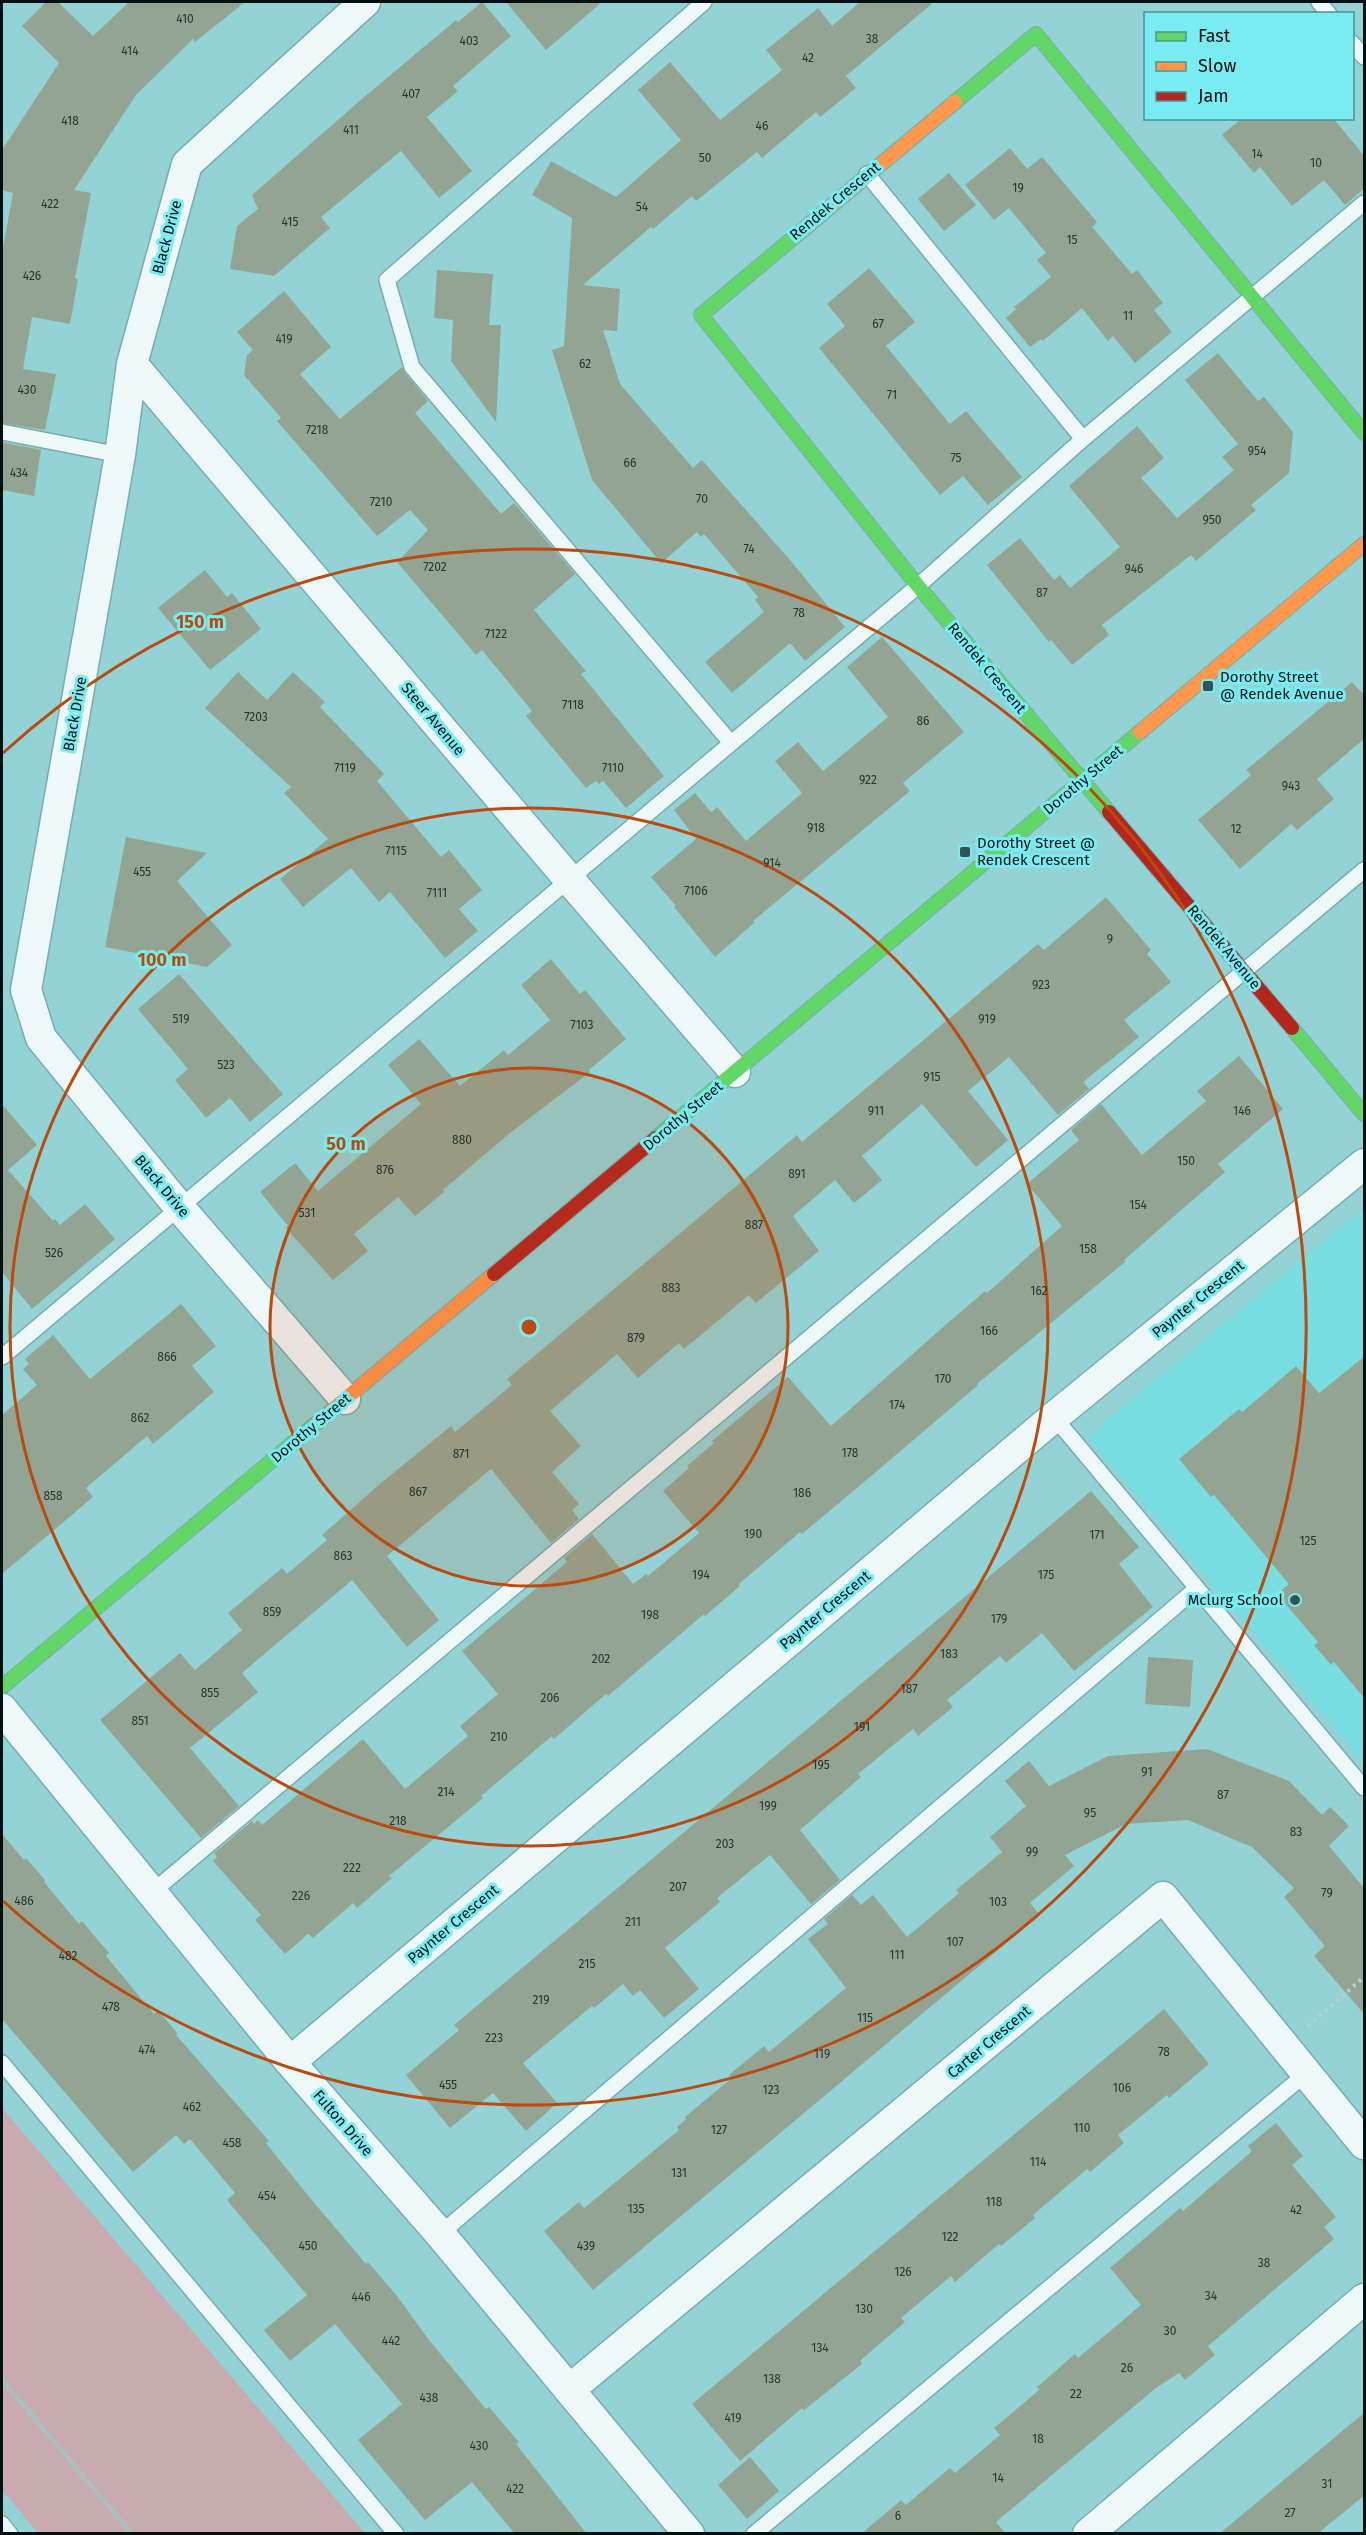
<svg xmlns="http://www.w3.org/2000/svg" width="1366" height="2535" viewBox="0 0 1366 2535" font-family="'Fira Sans',sans-serif">
<rect width="100%" height="100%" fill="#93d3d6"/>
<path fill="#79dee2" d="M 1364,1208 L 1364,1763 L 1087,1437 Z"/>
<path fill="#c7abae" d="M 2,2108 L 365,2533 L 38,2533 L 2,2490 Z"/>
<path fill="#93a592" d="M 46,2 L 58,2 L 93,36 L 129,2 L 245,2 L 195,42 L 193,39 L 136,95 L 74,190 L 91,193 L 75,278 L 78,279 L 70,324 L 32,317 L 23,369 L 56,374 L 45,430 L 2,423 L 2,253 L 13,193 L 2,190 L 2,150 L 59,63 L 22,26 Z
M 482,2 L 511,36 L 453,86 L 458,91 L 427,117 L 472,171 L 439,198 L 401,151 L 321,217 L 330,228 L 274,276 L 230,269 L 237,226 L 258,209 L 252,195 L 363,98 L 456,20 L 458,22 Z
M 506,2 L 602,2 L 546,50 Z
M 860,2 L 934,2 L 846,76 L 856,88 L 820,117 L 816,112 L 762,158 L 757,152 L 696,201 L 692,196 L 653,229 L 651,227 L 583,285 L 620,289 L 617,331 L 603,330 L 620,384 L 693,468 L 702,460 L 790,560 L 845,627 L 805,661 L 790,643 L 732,693 L 705,662 L 764,612 L 755,600 L 758,597 L 704,534 L 701,537 L 697,532 L 661,563 L 592,480 L 552,350 L 564,346 L 572,218 L 532,195 L 551,161 L 616,197 L 681,140 L 638,90 L 670,62 L 720,120 L 782,70 L 766,50 L 818,8 L 832,26 Z
M 1242,118 L 1334,119 L 1365,157 L 1365,188 L 1345,205 L 1324,180 L 1292,206 L 1260,167 L 1254,173 L 1222,135 Z
M 1010,148 L 1027,169 L 1042,157 L 1097,222 L 1092,227 L 1132,274 L 1137,270 L 1163,303 L 1154,310 L 1172,332 L 1135,363 L 1113,336 L 1108,341 L 1082,308 L 1043,341 L 1041,339 L 1030,347 L 1006,318 L 1016,309 L 1014,307 L 1051,277 L 1037,260 L 1046,253 L 1009,208 L 994,220 L 965,185 Z
M 949,173 L 976,205 L 944,231 L 918,199 Z
M 869,268 L 915,322 L 886,346 L 950,424 L 966,411 L 1022,477 L 988,505 L 963,476 L 940,495 L 819,348 L 845,326 L 827,304 Z
M 437,270 L 493,274 L 489,325 L 501,325 L 496,422 L 451,361 L 453,320 L 434,318 Z
M 284,291 L 331,347 L 300,374 L 340,419 L 402,367 L 405,373 L 428,401 L 415,413 L 501,514 L 514,503 L 575,574 L 534,610 L 586,671 L 581,674 L 664,776 L 626,808 L 603,781 L 599,784 L 596,781 L 586,788 L 526,716 L 532,711 L 482,650 L 476,655 L 397,562 L 428,530 L 410,510 L 377,536 L 277,421 L 281,418 L 244,375 L 247,355 L 253,350 L 237,332 Z
M 1218,353 L 1258,401 L 1264,397 L 1293,432 L 1289,473 L 1251,505 L 1256,510 L 1196,561 L 1191,555 L 1102,625 L 1109,635 L 1072,665 L 1051,640 L 1049,642 L 987,565 L 1020,538 L 1054,580 L 1060,575 L 1070,588 L 1120,547 L 1069,486 L 1137,426 L 1164,458 L 1141,478 L 1177,518 L 1234,470 L 1222,457 L 1238,444 L 1185,380 Z
M 2,442 L 41,450 L 34,496 L 2,490 Z
M 205,570 L 227,597 L 232,593 L 261,629 L 210,670 L 158,608 Z
M 882,637 L 964,732 L 903,783 L 910,791 L 753,921 L 754,923 L 715,957 L 674,907 L 676,906 L 651,877 L 696,839 L 674,810 L 695,793 L 711,812 L 717,807 L 746,841 L 802,793 L 775,761 L 798,742 L 823,771 L 888,717 L 847,667 Z
M 238,672 L 267,700 L 293,672 L 325,702 L 320,707 L 384,774 L 377,781 L 441,857 L 449,850 L 482,890 L 459,909 L 478,931 L 445,958 L 390,892 L 379,902 L 351,868 L 303,907 L 280,879 L 328,839 L 284,793 L 291,787 L 205,708 Z
M 1352,682 L 1365,696 L 1365,738 L 1317,779 L 1334,799 L 1297,830 L 1291,824 L 1240,869 L 1198,820 L 1251,775 L 1246,770 Z
M 126,837 L 207,853 L 177,881 L 232,945 L 207,967 L 105,947 Z
M 1106,897 L 1151,950 L 1147,954 L 1171,982 L 1124,1020 L 1139,1037 L 1083,1082 L 1089,1089 L 1058,1115 L 1009,1057 L 968,1091 L 1008,1140 L 976,1167 L 922,1104 L 862,1156 L 882,1180 L 854,1203 L 835,1180 L 793,1216 L 819,1251 L 756,1303 L 749,1295 L 684,1349 L 679,1343 L 638,1378 L 617,1354 L 578,1387 L 550,1411 L 581,1446 L 552,1472 L 579,1504 L 572,1510 L 579,1519 L 551,1543 L 491,1469 L 387,1556 L 439,1620 L 407,1647 L 352,1580 L 242,1673 L 258,1692 L 190,1748 L 239,1806 L 201,1838 L 100,1720 L 180,1653 L 195,1670 L 242,1630 L 228,1613 L 282,1568 L 287,1574 L 327,1540 L 322,1535 L 380,1484 L 451,1426 L 455,1432 L 512,1385 L 507,1379 L 797,1135 L 802,1142 L 1038,944 L 1044,950 Z
M 551,959 L 580,994 L 585,990 L 626,1039 L 589,1070 L 590,1072 L 510,1133 L 443,1190 L 444,1192 L 415,1216 L 398,1197 L 354,1234 L 368,1251 L 333,1280 L 285,1227 L 288,1226 L 260,1192 L 295,1163 L 318,1191 L 421,1104 L 388,1065 L 419,1039 L 460,1086 L 504,1050 L 508,1055 L 550,1020 L 521,985 Z
M 179,974 L 283,1094 L 250,1122 L 230,1098 L 206,1118 L 175,1080 L 188,1069 L 138,1009 Z
M 1239,1056 L 1283,1109 L 1218,1164 L 1225,1172 L 1124,1260 L 1125,1262 L 977,1384 L 978,1385 L 863,1483 L 802,1534 L 800,1532 L 739,1584 L 740,1586 L 705,1616 L 704,1614 L 608,1696 L 606,1694 L 554,1739 L 552,1736 L 481,1796 L 483,1798 L 389,1876 L 392,1878 L 357,1908 L 353,1903 L 313,1938 L 308,1934 L 285,1954 L 255,1920 L 261,1915 L 213,1861 L 217,1857 L 214,1853 L 252,1821 L 254,1824 L 258,1820 L 262,1825 L 363,1739 L 405,1789 L 468,1736 L 460,1726 L 498,1694 L 462,1651 L 567,1562 L 564,1558 L 592,1534 L 633,1584 L 646,1574 L 648,1576 L 699,1533 L 663,1491 L 689,1468 L 687,1466 L 714,1443 L 712,1441 L 788,1377 L 831,1426 L 950,1321 L 985,1291 L 987,1293 L 1062,1226 L 1027,1184 L 1079,1140 L 1071,1130 L 1101,1104 L 1142,1155 L 1206,1101 L 1197,1091 Z
M 2,1104 L 37,1145 L 8,1170 L 53,1221 L 55,1219 L 60,1225 L 85,1204 L 115,1239 L 32,1309 L 2,1272 Z
M 181,1304 L 216,1346 L 192,1366 L 214,1392 L 153,1444 L 147,1436 L 86,1488 L 93,1497 L 2,1574 L 2,1415 L 37,1385 L 23,1369 L 29,1364 L 25,1359 L 53,1335 L 90,1379 Z
M 1365,1356 L 1365,1699 L 1334,1662 L 1331,1665 L 1314,1645 L 1318,1642 L 1277,1594 L 1289,1584 L 1214,1495 L 1211,1497 L 1179,1459 L 1239,1409 L 1242,1412 L 1296,1366 L 1319,1393 Z
M 1091,1491 L 1139,1547 L 1119,1564 L 1153,1607 L 1074,1671 L 1042,1633 L 1006,1663 L 1000,1656 L 947,1700 L 953,1707 L 918,1736 L 913,1729 L 858,1774 L 861,1777 L 800,1830 L 840,1880 L 811,1904 L 770,1855 L 717,1898 L 720,1902 L 665,1948 L 699,1989 L 664,2018 L 640,1990 L 633,1996 L 623,1984 L 594,2008 L 592,2006 L 523,2063 L 557,2103 L 526,2131 L 493,2093 L 450,2128 L 406,2075 L 459,2030 L 454,2025 Z
M 1148,1657 L 1193,1660 L 1190,1707 L 1145,1704 Z
M 1207,1749 L 1289,1781 L 1322,1815 L 1330,1807 L 1349,1826 L 1329,1846 L 1365,1889 L 1365,2015 L 1314,1956 L 1325,1946 L 1284,1897 L 1294,1888 L 1252,1847 L 1188,1820 L 1126,1824 L 1065,1855 L 1074,1866 L 1030,1903 L 1040,1915 L 593,2290 L 544,2231 L 579,2202 L 584,2208 L 679,2130 L 677,2127 L 686,2119 L 685,2117 L 732,2078 L 729,2075 L 752,2056 L 764,2046 L 769,2052 L 846,1988 L 808,1939 L 828,1924 L 824,1919 L 852,1895 L 861,1905 L 873,1895 L 907,1937 L 959,1893 L 956,1890 L 1002,1852 L 990,1837 L 1026,1806 L 1005,1781 L 1029,1761 L 1049,1786 L 1108,1756 Z
M 2,1834 L 24,1860 L 26,1858 L 45,1880 L 44,1882 L 79,1924 L 82,1921 L 109,1953 L 106,1956 L 154,2014 L 158,2010 L 178,2034 L 176,2035 L 269,2141 L 266,2143 L 306,2193 L 366,2264 L 368,2262 L 397,2296 L 429,2340 L 486,2409 L 489,2407 L 519,2442 L 516,2444 L 587,2534 L 515,2534 L 472,2482 L 425,2520 L 358,2440 L 402,2404 L 335,2324 L 290,2361 L 264,2330 L 307,2295 L 230,2204 L 227,2200 L 235,2193 L 190,2139 L 184,2144 L 176,2135 L 133,2172 L 2,2019 Z
M 1164,2009 L 1209,2064 L 1169,2098 L 1167,2095 L 1118,2135 L 1124,2143 L 1090,2172 L 1087,2169 L 1033,2215 L 1035,2218 L 1001,2246 L 999,2244 L 955,2282 L 951,2276 L 901,2318 L 905,2322 L 860,2361 L 862,2364 L 804,2410 L 802,2408 L 740,2461 L 692,2404 Z
M 1276,2123 L 1303,2156 L 1292,2165 L 1336,2217 L 1324,2227 L 1334,2239 L 1208,2346 L 1215,2355 L 1185,2380 L 1179,2373 L 1156,2388 L 996,2522 L 1006,2534 L 861,2534 L 901,2500 L 906,2505 L 950,2468 L 955,2473 L 1000,2435 L 994,2428 L 1039,2390 L 1037,2387 L 1075,2354 L 1078,2358 L 1141,2305 L 1110,2268 L 1180,2208 L 1183,2211 L 1252,2151 L 1248,2146 Z
M 1365,2412 L 1365,2495 L 1317,2534 L 1219,2534 Z
M 750,2457 L 779,2491 L 747,2519 L 718,2485 Z"/>
<g fill="none" stroke-linecap="round" stroke-linejoin="round">
<g stroke="#78acae" stroke-width="18">
<path id="lane" d="M 704,2 L 387,280 L 412,367 L 731,743
M 1319,2 L 1329,14
M 1352,43 L 1364,57
M 867,174 L 1083,439
M 2,432 L 120,455
M 2,1357 L 918,586 L 1083,439 L 1364,203
M 1054,1417 L 1364,1788
M 150,1894 L 1364,870
M 2,2063 L 396,2534
M 440,2234 L 1197,1588
M 2,2524 L 10,2534
M 754,2534 L 1308,2072"/>
</g>
<g stroke="#78acae" stroke-width="33">
<path id="street" d="M 132,364 L 568,878 L 735,1072
M 345,1399 L 180,1208 L 41,1038 L 26,990 L 120,455 L 132,364 L 187,164 L 365,2
M 2,1709 L 290,2062 L 440,2234 L 689,2534
M 290,2062 L 1054,1417 L 1364,1164
M 569,2390 L 1163,1897 L 1364,2144
M 1088,2534 L 1364,2299"/>
</g>
<g stroke="#78acae" stroke-width="16">
<path id="fast" d="M 955,102 L 1036,34 L 1364,433
M 805,228 L 701,315 L 918,586 L 1109,812
M 1292,1028 L 1364,1114
M 656,1138 L 1140,732
M 2,1687 L 318,1422"/>
</g>
<g stroke="#78acae" stroke-width="16">
<path id="slow" d="M 805,228 L 955,102
M 1140,732 L 1364,544
M 318,1422 L 494,1274"/>
</g>
<g stroke="#78acae" stroke-width="16">
<path id="jam" d="M 1109,812 L 1292,1028
M 494,1274 L 656,1138"/>
</g>
<path stroke="#bccfcf" stroke-width="4" stroke-dasharray="3 4.5" stroke-linecap="butt" d="M 1308,2026 L 1364,1977"/>
<use href="#lane" stroke="#eff8f9" stroke-width="15"/>
<use href="#street" stroke="#eff8f9" stroke-width="30"/>
<use href="#fast" stroke="#63d668" stroke-width="14"/>
<use href="#slow" stroke="#ff974d" stroke-width="14"/>
<use href="#jam" stroke="#b3261e" stroke-width="14"/>
<path stroke="#adbebf" stroke-width="4.5" d="M 2,2380 L 132,2534"/>
</g>
<circle cx="529" cy="1327" r="259" fill="#ba4a0d" fill-opacity=".12"/>
<g fill="none" stroke="#ba4a0d" stroke-width="3">
<circle cx="529" cy="1327" r="259"/>
<circle cx="529" cy="1327" r="519"/>
<path d="M3 753A778 778 0 1 1 3 1901"/>
</g>
<g fill="#335456" stroke="#78ecf1" stroke-width="2">
<rect x="1202" y="680" width="12" height="12" rx="3"/>
<rect x="959" y="846" width="12" height="12" rx="3"/>
<circle cx="1295" cy="1600" r="6"/>
</g>
<g text-anchor="middle" stroke-width="6" stroke-linejoin="round" paint-order="stroke">
<g font-size="12" fill="#253531">
<text x="185" y="23">410</text>
<text x="872" y="43">38</text>
<text x="469" y="45">403</text>
<text x="130" y="55">414</text>
<text x="808" y="62">42</text>
<text x="411" y="98">407</text>
<text x="70" y="125">418</text>
<text x="762" y="130">46</text>
<text x="351" y="134">411</text>
<text x="1257" y="158">14</text>
<text x="705" y="162">50</text>
<text x="1316" y="167">10</text>
<text x="1018" y="192">19</text>
<text x="50" y="208">422</text>
<text x="642" y="211">54</text>
<text x="290" y="226">415</text>
<text x="1072" y="244">15</text>
<text x="32" y="280">426</text>
<text x="1128" y="320">11</text>
<text x="878" y="328">67</text>
<text x="284" y="343">419</text>
<text x="585" y="368">62</text>
<text x="27" y="394">430</text>
<text x="892" y="399">71</text>
<text x="317" y="434">7218</text>
<text x="1257" y="455">954</text>
<text x="956" y="462">75</text>
<text x="630" y="467">66</text>
<text x="19" y="477">434</text>
<text x="702" y="503">70</text>
<text x="381" y="506">7210</text>
<text x="1212" y="524">950</text>
<text x="749" y="553">74</text>
<text x="435" y="571">7202</text>
<text x="1134" y="573">946</text>
<text x="1042" y="597">87</text>
<text x="799" y="617">78</text>
<text x="496" y="638">7122</text>
<text x="573" y="709">7118</text>
<text x="256" y="721">7203</text>
<text x="923" y="725">86</text>
<text x="345" y="772">7119</text>
<text x="613" y="772">7110</text>
<text x="868" y="784">922</text>
<text x="1291" y="790">943</text>
<text x="816" y="832">918</text>
<text x="1236" y="833">12</text>
<text x="396" y="855">7115</text>
<text x="772" y="867">914</text>
<text x="142" y="876">455</text>
<text x="696" y="895">7106</text>
<text x="437" y="897">7111</text>
<text x="1110" y="943">9</text>
<text x="1041" y="989">923</text>
<text x="181" y="1023">519</text>
<text x="987" y="1023">919</text>
<text x="582" y="1029">7103</text>
<text x="226" y="1069">523</text>
<text x="932" y="1081">915</text>
<text x="876" y="1115">911</text>
<text x="1242" y="1115">146</text>
<text x="462" y="1144">880</text>
<text x="1186" y="1165">150</text>
<text x="385" y="1174">876</text>
<text x="797" y="1178">891</text>
<text x="1138" y="1209">154</text>
<text x="307" y="1217">531</text>
<text x="754" y="1229">887</text>
<text x="1088" y="1253">158</text>
<text x="54" y="1257">526</text>
<text x="671" y="1292">883</text>
<text x="1039" y="1295">162</text>
<text x="989" y="1335">166</text>
<text x="636" y="1342">879</text>
<text x="167" y="1361">866</text>
<text x="943" y="1383">170</text>
<text x="897" y="1409">174</text>
<text x="140" y="1422">862</text>
<text x="850" y="1457">178</text>
<text x="461" y="1458">871</text>
<text x="418" y="1496">867</text>
<text x="802" y="1497">186</text>
<text x="53" y="1500">858</text>
<text x="753" y="1538">190</text>
<text x="1097" y="1539">171</text>
<text x="1308" y="1545">125</text>
<text x="343" y="1560">863</text>
<text x="701" y="1579">194</text>
<text x="1046" y="1579">175</text>
<text x="272" y="1616">859</text>
<text x="650" y="1619">198</text>
<text x="999" y="1623">179</text>
<text x="949" y="1658">183</text>
<text x="601" y="1663">202</text>
<text x="909" y="1693">187</text>
<text x="210" y="1697">855</text>
<text x="550" y="1702">206</text>
<text x="140" y="1725">851</text>
<text x="862" y="1731">191</text>
<text x="499" y="1741">210</text>
<text x="821" y="1769">195</text>
<text x="1147" y="1776">91</text>
<text x="446" y="1796">214</text>
<text x="1223" y="1799">87</text>
<text x="768" y="1810">199</text>
<text x="1090" y="1817">95</text>
<text x="398" y="1825">218</text>
<text x="1296" y="1836">83</text>
<text x="725" y="1848">203</text>
<text x="1032" y="1856">99</text>
<text x="352" y="1872">222</text>
<text x="678" y="1891">207</text>
<text x="1327" y="1897">79</text>
<text x="301" y="1900">226</text>
<text x="24" y="1905">486</text>
<text x="998" y="1906">103</text>
<text x="633" y="1926">211</text>
<text x="955" y="1946">107</text>
<text x="897" y="1959">111</text>
<text x="68" y="1960">482</text>
<text x="587" y="1968">215</text>
<text x="541" y="2004">219</text>
<text x="111" y="2011">478</text>
<text x="865" y="2022">115</text>
<text x="494" y="2042">223</text>
<text x="147" y="2054">474</text>
<text x="1164" y="2056">78</text>
<text x="822" y="2058">119</text>
<text x="448" y="2089">455</text>
<text x="1122" y="2092">106</text>
<text x="771" y="2094">123</text>
<text x="192" y="2111">462</text>
<text x="1082" y="2132">110</text>
<text x="719" y="2134">127</text>
<text x="232" y="2147">458</text>
<text x="1038" y="2166">114</text>
<text x="679" y="2177">131</text>
<text x="267" y="2200">454</text>
<text x="994" y="2206">118</text>
<text x="636" y="2213">135</text>
<text x="1296" y="2214">42</text>
<text x="950" y="2241">122</text>
<text x="308" y="2250">450</text>
<text x="586" y="2250">439</text>
<text x="1264" y="2267">38</text>
<text x="903" y="2276">126</text>
<text x="1211" y="2300">34</text>
<text x="361" y="2301">446</text>
<text x="864" y="2313">130</text>
<text x="1170" y="2335">30</text>
<text x="391" y="2345">442</text>
<text x="820" y="2352">134</text>
<text x="1127" y="2372">26</text>
<text x="772" y="2383">138</text>
<text x="1076" y="2398">22</text>
<text x="429" y="2402">438</text>
<text x="733" y="2422">419</text>
<text x="1038" y="2443">18</text>
<text x="479" y="2450">430</text>
<text x="998" y="2482">14</text>
<text x="1327" y="2488">31</text>
<text x="515" y="2493">422</text>
<text x="1290" y="2517">27</text>
<text x="898" y="2520">6</text>
</g>
<g font-size="15" fill="#001011" stroke="#78ecf1">
<text transform="translate(835 201) rotate(-40)" y="5">Rendek Crescent</text>
<text transform="translate(167 237) rotate(-75)" y="5">Black Drive</text>
<text transform="translate(987 668) rotate(50)" y="5">Rendek Crescent</text>
<text transform="translate(75 714) rotate(-80)" y="5">Black Drive</text>
<text transform="translate(433 719) rotate(50)" y="5">Steer Avenue</text>
<text transform="translate(1083 780) rotate(-40)" y="5">Dorothy Street</text>
<text transform="translate(1224 947) rotate(50)" y="5">Rendek Avenue</text>
<text transform="translate(683 1116) rotate(-40)" y="5">Dorothy Street</text>
<text transform="translate(162 1186) rotate(50)" y="5">Black Drive</text>
<text transform="translate(1198 1299) rotate(-39)" y="5">Paynter Crescent</text>
<text transform="translate(311 1428) rotate(-40)" y="5">Dorothy Street</text>
<text transform="translate(825 1610) rotate(-40)" y="5">Paynter Crescent</text>
<text transform="translate(453 1924) rotate(-40)" y="5">Paynter Crescent</text>
<text transform="translate(989 2042) rotate(-40)" y="5">Carter Crescent</text>
<text transform="translate(343 2123) rotate(49)" y="5">Fulton Drive</text>
</g>
<g font-size="15" fill="#001011" stroke="#78ecf1" text-anchor="start">
<text x="1220" y="682">Dorothy Street<tspan x="1220" dy="17">@ Rendek Avenue</tspan></text>
<text x="977" y="848">Dorothy Street @<tspan x="977" dy="17">Rendek Crescent</tspan></text>
<text x="1283" y="1605" text-anchor="end">Mclurg School</text>
</g>
</g>
<circle cx="529" cy="1327" r="9" fill="#ba4a0d" stroke="#78ecf1" stroke-width="3"/>
<g font-size="18" text-anchor="middle" font-weight="bold" fill="#ba4a0d" stroke="#78ecf1" stroke-width="6" stroke-linejoin="round" paint-order="stroke">
<text x="200" y="628">150 m</text>
<text x="162" y="966">100 m</text>
<text x="346" y="1150">50 m</text>
</g>
<rect width="1366" height="2535" fill="none" stroke="#001011" stroke-width="6"/>
<rect x="1144" y="12" width="210" height="108" fill="#78ecf1" stroke="#489497" stroke-width="1.5"/>
<rect x="1156" y="32" width="30" height="9" fill="#63d668" stroke="#489497" stroke-width="1.5"/>
<text x="1198" y="42" font-size="18" fill="#001011">Fast</text>
<rect x="1156" y="62" width="30" height="9" fill="#ff974d" stroke="#489497" stroke-width="1.5"/>
<text x="1198" y="72" font-size="18" fill="#001011">Slow</text>
<rect x="1156" y="92" width="30" height="9" fill="#b3261e" stroke="#489497" stroke-width="1.5"/>
<text x="1198" y="102" font-size="18" fill="#001011">Jam</text>
</svg>
